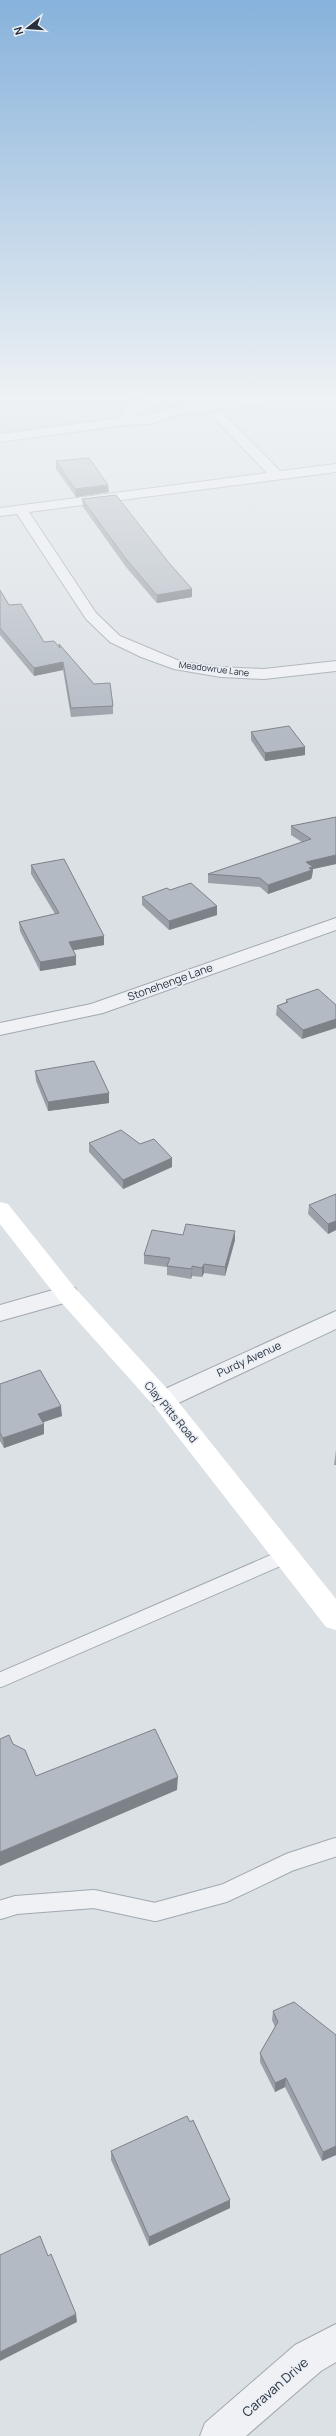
<svg xmlns="http://www.w3.org/2000/svg" width="336" height="2436" viewBox="0 0 336 2436" font-family="Manrope,sans-serif">
<rect width="100%" height="100%" fill="#dce1e6"/>
<path fill="#cad0d8" d="M 0,397 L 334,397 L 131,427 L 0,442 Z"/>
<g fill="none" stroke-linecap="round" stroke-linejoin="round">
<g stroke="#a2a8b0" stroke-width="16">
<path id="lane-far1" d="M 0,1680 L 286,1556"/>
</g>
<g stroke="#a2a8b0" stroke-width="20">
<path id="lane" d="M 0,1910 L 16,1905 L 94,1899 L 155,1912 L 225,1893 L 290,1862 L 336,1847"/>
</g>
<g stroke="#a2a8b0" stroke-width="2">
<path id="street" d="M 156,397 L 186,397 L 184,400 L 151,405 L 138,412 L 133,417 C 149,416 162,410 178,407 C 216,400 253,397 292,397 L 286,401 L 179,414 L 150,424 L 124,425 L 0,442 L 0,434 L 120,418 L 129,406 Z
M 218,411 L 222,412 L 280,471 L 336,464 L 336,472 L 29,512 L 96,613 L 120,636 L 182,662 L 221,667 L 264,669 L 336,661 L 336,671 L 264,679 L 221,677 L 174,669 L 141,657 L 110,642 L 86,619 L 17,514 L 0,516 L 0,508 L 267,473 L 214,418 L 212,415 Z
M 336,918 L 336,930 L 103,1013 L 0,1035 L 0,1023 L 91,1004 Z
M 67,1286 L 75,1288 L 78,1294 L 75,1300 L 0,1321 L 0,1305 Z
M 336,1311 L 336,1329 L 172,1406 L 163,1409 L 154,1406 L 151,1400 L 154,1394 Z
M 336,2324 L 336,2362 L 321,2371 L 246,2436 L 200,2436 L 205,2423 L 295,2345 Z"/>
</g>
<use href="#lane-far1" stroke="#eff1f5" stroke-width="14"/>
<use href="#lane" stroke="#eff1f5" stroke-width="18"/>
<use href="#street" fill="#eff1f5" fill-rule="evenodd"/>
<path fill="#fff" fill-rule="evenodd" d="M 0,1202 L 8,1204 L 75,1288 L 172,1394 L 336,1599 L 336,1630 L 326,1627 L 154,1406 L 59,1300 L 0,1224 Z"/>
</g>
<path fill="#9aa0a8" d="M 125,397 L 150,397 L 131,402 Z
M 56,461 L 109,492 L 76,497 L 56,469 Z
M 82,499 L 192,597 L 157,603 L 155,601 L 126,567 L 83,507 Z
M 0,590 L 9,605 L 44,642 L 60,647 L 59,644 L 113,706 L 113,714 L 71,717 L 63,670 L 34,676 L 0,635 Z
M 251,732 L 305,755 L 265,761 L 251,740 Z
M 336,817 L 336,864 L 313,869 L 312,876 L 311,879 L 268,894 L 260,887 L 208,883 L 208,874 L 302,842 L 291,835 L 291,826 Z
M 31,865 L 104,945 L 73,950 L 76,956 L 76,965 L 40,971 L 20,931 L 19,922 L 55,914 L 31,874 Z
M 170,890 L 217,906 L 217,915 L 169,930 L 142,905 L 142,897 Z
M 318,989 L 302,1039 L 276,1015 L 277,1006 L 286,1002 L 286,1000 Z
M 35,1071 L 109,1093 L 109,1103 L 48,1111 L 36,1081 Z
M 89,1143 L 140,1144 L 172,1158 L 172,1167 L 123,1189 L 89,1152 Z
M 336,1194 L 336,1230 L 328,1234 L 308,1214 L 309,1205 Z
M 183,1235 L 235,1240 L 225,1276 L 204,1273 L 202,1277 L 192,1276 L 191,1279 L 167,1275 L 167,1267 L 144,1264 L 144,1255 Z
M 0,1384 L 62,1416 L 43,1422 L 44,1434 L 4,1448 L 0,1441 Z
M 336,1450 L 336,1465 L 334,1465 Z
M 273,2011 L 336,2035 L 336,2155 L 322,2161 L 285,2087 L 275,2092 L 260,2062 L 260,2053 L 275,2027 L 272,2020 Z
M 111,2151 L 230,2208 L 149,2246 L 111,2160 Z"/>
<path fill="#7d8288" d="M 131,397 L 150,397 L 131,402 Z
M 108,485 L 109,492 L 76,497 L 75,489 Z
M 192,589 L 192,597 L 157,603 L 157,595 Z
M 63,662 L 63,670 L 34,676 L 34,668 Z
M 305,747 L 305,755 L 265,761 L 265,753 Z
M 336,855 L 336,864 L 313,869 L 312,876 L 311,879 L 268,894 L 268,885 L 306,862 Z
M 217,906 L 217,915 L 169,930 L 169,921 Z
M 104,936 L 104,945 L 69,951 L 69,942 Z
M 76,956 L 76,965 L 40,971 L 40,962 Z
M 336,1019 L 336,1028 L 302,1039 L 303,1030 Z
M 109,1093 L 109,1103 L 48,1111 L 48,1102 Z
M 172,1158 L 172,1167 L 123,1189 L 123,1180 Z
M 336,1221 L 336,1230 L 328,1234 L 328,1224 Z
M 235,1231 L 235,1240 L 225,1276 L 225,1267 Z
M 204,1264 L 204,1273 L 202,1277 L 202,1268 Z
M 192,1266 L 192,1276 L 191,1279 L 192,1269 Z
M 61,1406 L 62,1416 L 38,1424 L 38,1414 Z
M 44,1424 L 44,1434 L 4,1448 L 3,1438 Z
M 178,1777 L 177,1790 L 0,1866 L 0,1852 Z
M 286,2078 L 285,2087 L 275,2092 L 275,2083 Z
M 336,2146 L 336,2155 L 322,2161 L 323,2152 Z
M 230,2200 L 230,2208 L 149,2246 L 149,2237 Z
M 76,2314 L 77,2322 L 0,2361 L 0,2352 Z"/>
<path fill="#b3bac3" stroke="#7d8288" d="M 89,458 L 108,485 L 75,489 L 56,461 Z
M 116,495 L 169,563 L 192,589 L 157,595 L 155,593 L 126,559 L 82,499 Z
M 0,590 L 9,605 L 21,604 L 44,642 L 54,641 L 60,648 L 59,644 L 94,684 L 110,683 L 113,706 L 71,708 L 63,662 L 34,668 L 0,628 Z
M 289,726 L 305,747 L 265,753 L 251,732 Z
M 336,817 L 336,855 L 306,862 L 313,867 L 309,868 L 312,870 L 268,885 L 260,878 L 208,874 L 311,839 L 291,826 Z
M 64,859 L 104,936 L 69,942 L 76,956 L 40,962 L 19,922 L 59,913 L 31,865 Z
M 191,883 L 217,906 L 169,921 L 142,897 L 167,888 L 170,890 Z
M 318,989 L 336,1005 L 336,1019 L 303,1030 L 277,1006 L 288,1002 L 286,1000 Z
M 94,1061 L 109,1093 L 48,1102 L 35,1071 Z
M 121,1130 L 140,1144 L 154,1139 L 172,1158 L 123,1180 L 89,1143 Z
M 336,1194 L 336,1221 L 328,1224 L 309,1205 Z
M 186,1224 L 235,1231 L 225,1267 L 204,1264 L 202,1268 L 192,1266 L 192,1269 L 167,1266 L 170,1258 L 144,1255 L 152,1230 L 183,1235 Z
M 40,1370 L 61,1406 L 38,1414 L 44,1424 L 3,1438 L 0,1433 L 0,1384 Z
M 155,1729 L 178,1777 L 0,1852 L 0,1739 L 9,1735 L 13,1744 L 25,1750 L 36,1776 Z
M 294,2002 L 336,2035 L 336,2146 L 323,2152 L 286,2078 L 275,2083 L 260,2053 L 278,2022 L 273,2011 Z
M 187,2116 L 190,2122 L 193,2120 L 230,2200 L 149,2237 L 111,2151 Z
M 40,2236 L 48,2256 L 51,2254 L 76,2314 L 0,2352 L 0,2255 Z"/>
<linearGradient id="sky" x2="0" y2="1"><stop stop-color="#87b2db"/><stop offset="0.54" stop-color="#eff2f4"/><stop offset="1" stop-color="#eff2f4" stop-opacity="0"/></linearGradient>
<rect width="336" height="738" fill="url(#sky)"/>
<g text-anchor="middle" stroke-width="3.5" stroke-linejoin="round" paint-order="stroke">
<g font-size="9" fill="#262f3d" stroke="#ebeff4">
<text transform="translate(214 669) rotate(7)" y="3">Meadowrue Lane</text>
</g>
<g font-size="11" fill="#262f3d" stroke="#ebeff4">
<text transform="translate(170 982) rotate(-20)" y="4">Stonehenge Lane</text>
<text transform="translate(249 1359) rotate(-25)" y="4">Purdy Avenue</text>
<text transform="translate(171 1412) rotate(50)" y="4">Clay Pitts Road</text>
</g>
<g font-size="13" fill="#262f3d" stroke="#ebeff4">
<text transform="translate(275 2387) rotate(-41)" y="5">Caravan Drive</text>
</g>
</g>
<g transform="translate(28 28) rotate(253)" stroke="#ebeff4" stroke-width="3" paint-order="stroke">
<path d="M0-3L7 15L0 10L-7 15Z" fill="#262f3d"/>
<text y="-6" font-size="11" font-weight="bold" text-anchor="middle" fill="#262f3d">N</text>
</g>
</svg>
